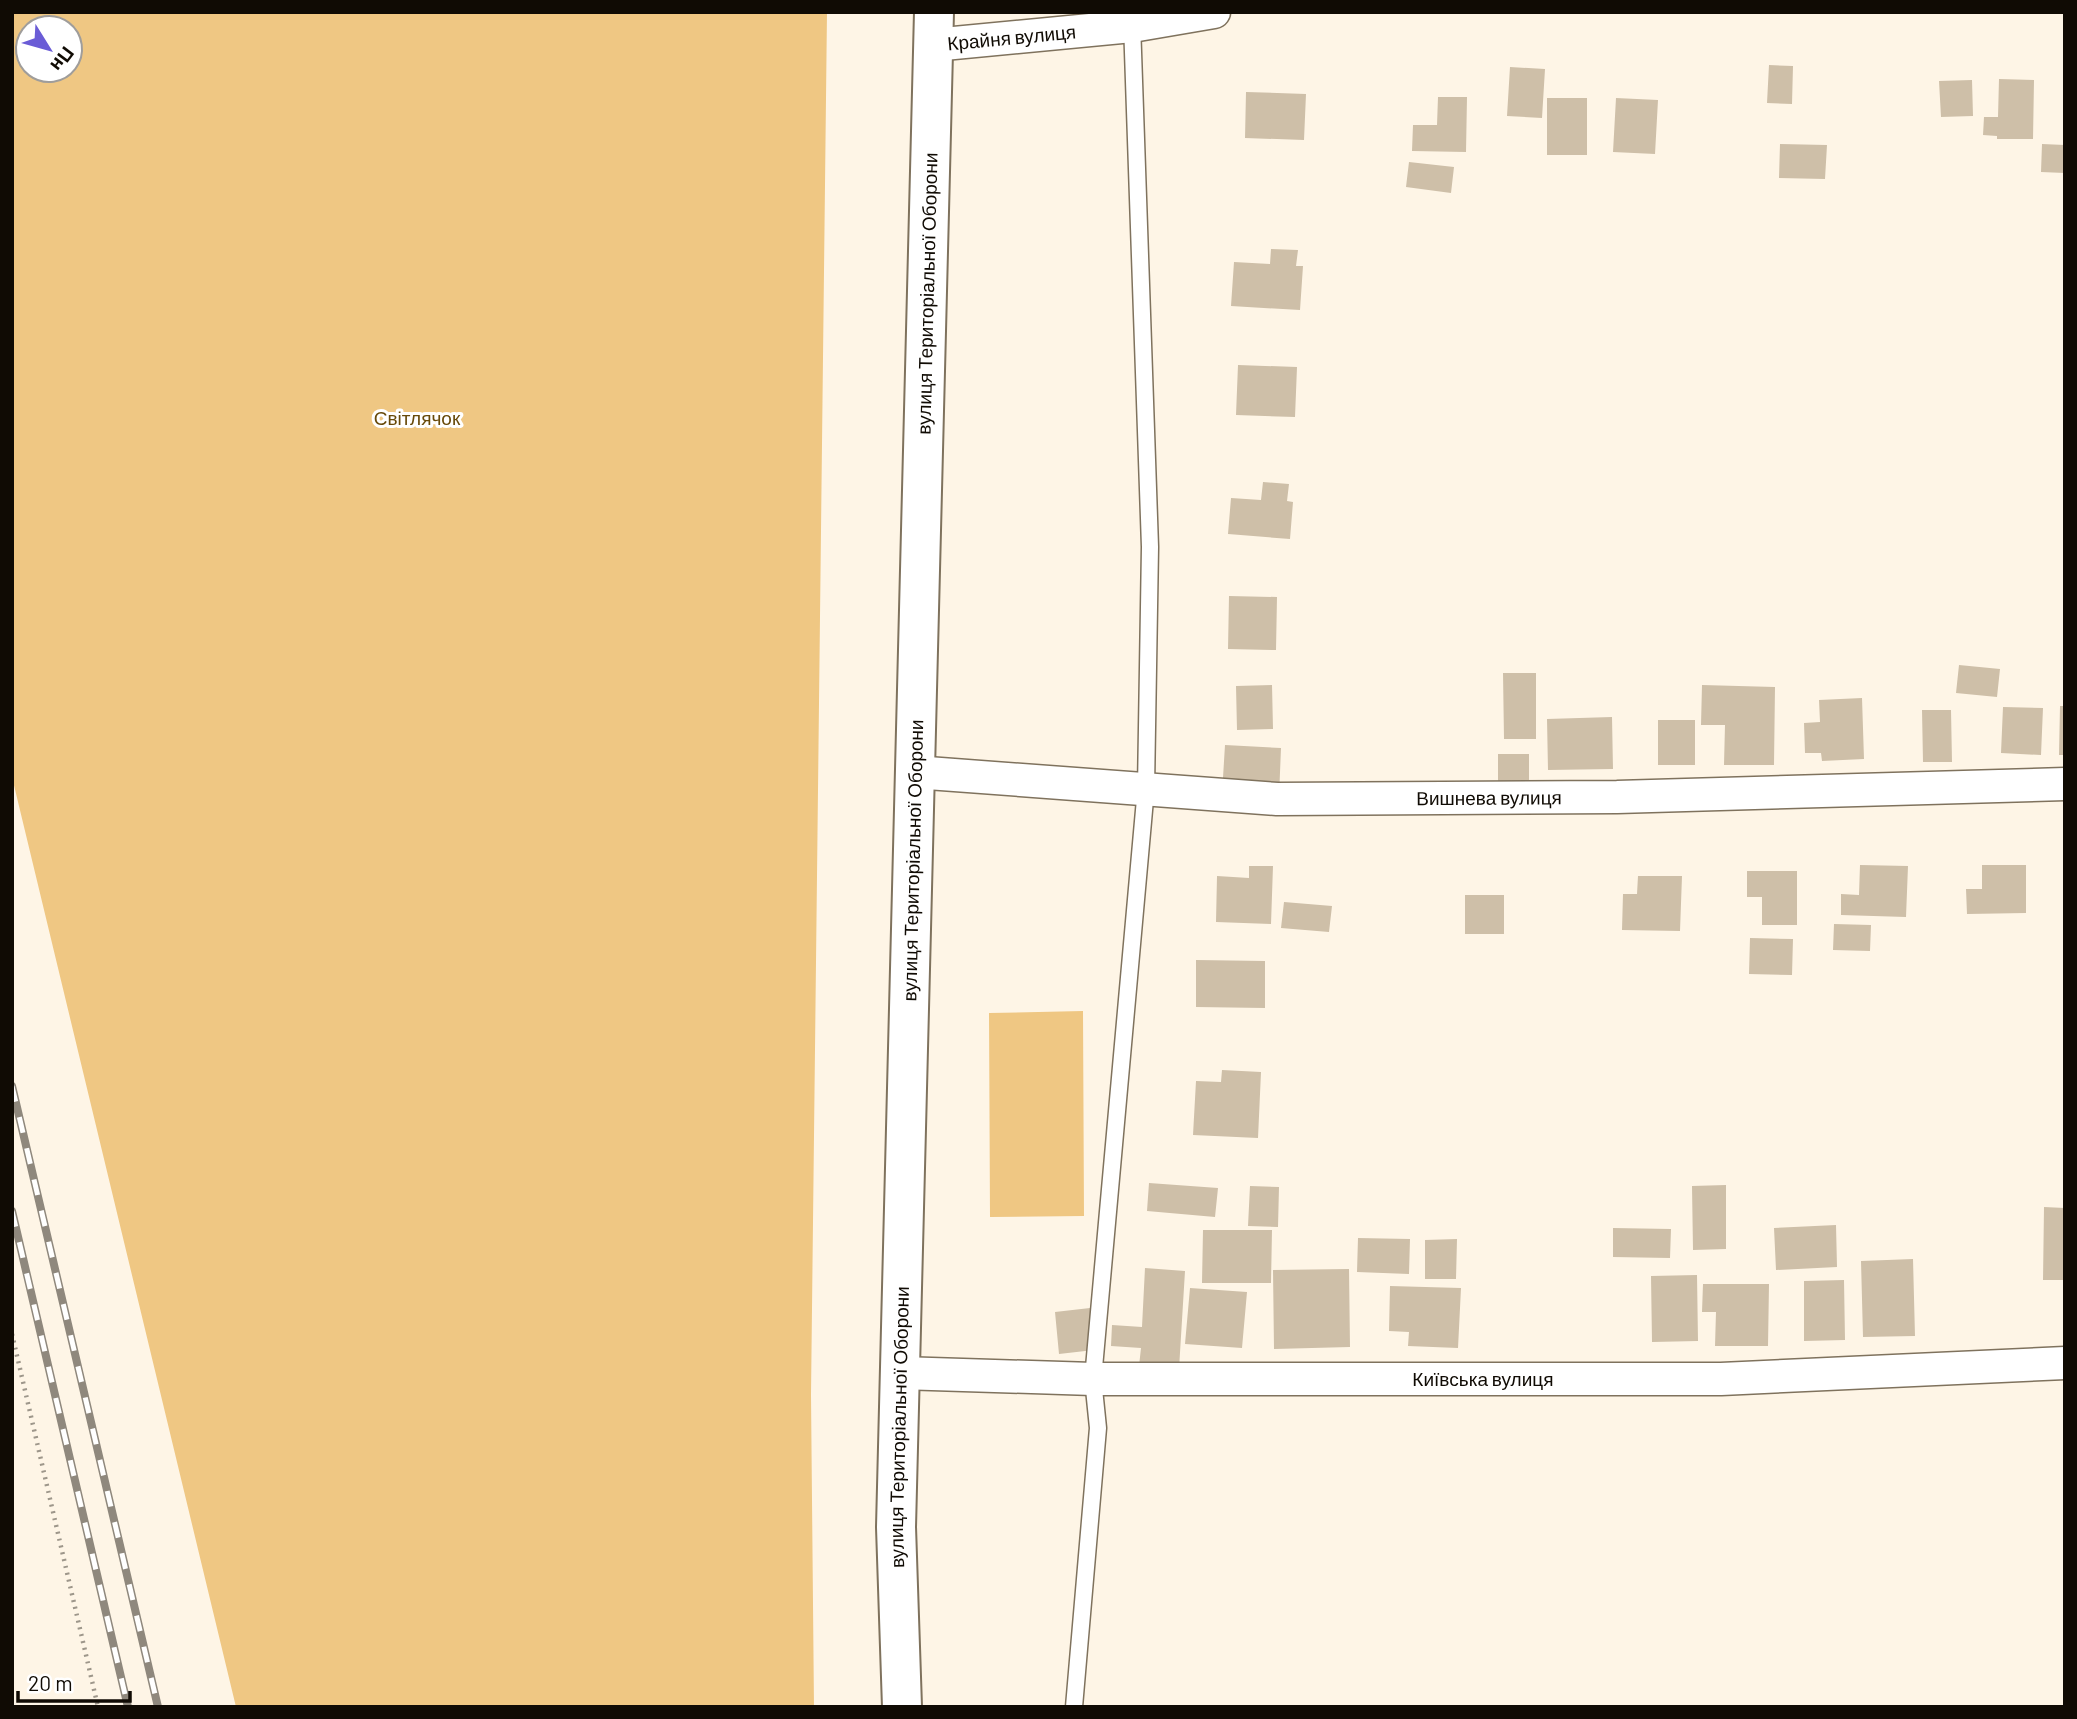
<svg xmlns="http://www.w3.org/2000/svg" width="2077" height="1719" viewBox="0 0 2077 1719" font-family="Barlow,sans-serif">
<rect width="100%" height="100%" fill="#fef5e6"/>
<path fill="#efc783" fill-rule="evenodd" d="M 12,12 L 827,12 L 811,1395 L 814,1707 L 236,1707 L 12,777 ZM 28,28 L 70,28 L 70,70 L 28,70 Z
M 1083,1011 L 1084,1216 L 990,1217 L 989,1013 Z"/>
<path fill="#cebfa8" d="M 1769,65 L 1793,66 L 1792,104 L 1767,103 Z
M 1510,67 L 1545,69 L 1542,118 L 1507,116 Z
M 1999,79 L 2034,80 L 2033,139 L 1997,139 L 1997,136 L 1983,135 L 1984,117 L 1998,117 Z
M 1972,80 L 1973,116 L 1941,117 L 1939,81 Z
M 1246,92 L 1306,94 L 1304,140 L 1245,138 Z
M 1438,97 L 1467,97 L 1466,152 L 1412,151 L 1413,125 L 1437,125 Z
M 1547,98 L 1587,98 L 1587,155 L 1547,155 Z
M 1616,98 L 1658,100 L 1655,154 L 1613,152 Z
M 1780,144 L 1827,145 L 1825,179 L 1779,178 Z
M 2042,144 L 2065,145 L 2065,173 L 2041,172 Z
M 1409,162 L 1454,167 L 1451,193 L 1406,187 Z
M 1271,249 L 1298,250 L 1296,266 L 1303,266 L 1300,310 L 1231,306 L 1234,262 L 1270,264 Z
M 1238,365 L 1297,367 L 1295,417 L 1236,415 Z
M 1263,482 L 1289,484 L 1287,501 L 1293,502 L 1290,539 L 1228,534 L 1231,498 L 1261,500 Z
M 1229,596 L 1277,597 L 1276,650 L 1228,649 Z
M 1959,665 L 2000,669 L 1997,697 L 1956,693 Z
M 1503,673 L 1536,673 L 1536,739 L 1504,739 Z
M 1272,685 L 1273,729 L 1237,730 L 1236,686 Z
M 1702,685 L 1775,687 L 1774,765 L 1724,765 L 1725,725 L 1701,725 Z
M 1862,698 L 1864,759 L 1822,761 L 1821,753 L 1805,753 L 1804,723 L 1820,722 L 1819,700 Z
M 2060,706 L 2065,706 L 2065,755 L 2059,755 Z
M 2003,707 L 2043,708 L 2041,755 L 2001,753 Z
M 1922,710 L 1951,710 L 1952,762 L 1923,762 Z
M 1612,717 L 1613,769 L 1548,770 L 1547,719 Z
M 1658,720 L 1695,720 L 1695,765 L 1658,765 Z
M 1225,745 L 1281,748 L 1279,797 L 1222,794 Z
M 1498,754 L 1529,754 L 1529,791 L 1498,792 Z
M 1860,865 L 1908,866 L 1906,917 L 1841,915 L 1841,894 L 1859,895 Z
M 1982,865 L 2026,865 L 2026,913 L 1967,914 L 1966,889 L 1982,889 Z
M 1249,866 L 1273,866 L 1271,924 L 1216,922 L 1217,876 L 1249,878 Z
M 1747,871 L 1797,871 L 1797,925 L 1762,925 L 1762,897 L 1747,897 Z
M 1638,876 L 1682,876 L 1680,931 L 1622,930 L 1623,894 L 1637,894 Z
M 1465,895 L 1504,895 L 1504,934 L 1465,934 Z
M 1284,902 L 1332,906 L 1329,932 L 1281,928 Z
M 1834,924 L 1871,925 L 1870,951 L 1833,950 Z
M 1750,938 L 1793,939 L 1792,975 L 1749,974 Z
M 1196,960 L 1265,961 L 1265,1008 L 1196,1007 Z
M 1222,1070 L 1261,1072 L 1258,1138 L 1193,1135 L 1196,1081 L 1221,1082 Z
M 1149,1183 L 1218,1188 L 1215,1217 L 1147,1211 Z
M 1726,1185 L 1726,1249 L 1693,1250 L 1692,1186 Z
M 1250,1186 L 1279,1187 L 1278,1227 L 1248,1226 Z
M 2044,1207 L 2065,1208 L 2065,1280 L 2043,1280 Z
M 1836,1225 L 1837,1267 L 1776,1270 L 1774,1228 Z
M 1613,1228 L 1671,1229 L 1670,1258 L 1613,1257 Z
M 1203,1230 L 1272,1230 L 1271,1283 L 1202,1283 Z
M 1358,1238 L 1410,1239 L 1409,1274 L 1357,1272 Z
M 1457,1239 L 1456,1279 L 1425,1279 L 1425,1240 Z
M 1913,1259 L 1915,1336 L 1863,1337 L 1861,1261 Z
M 1145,1268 L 1185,1271 L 1179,1369 L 1139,1366 L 1141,1348 L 1111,1346 L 1112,1325 L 1142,1327 Z
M 1349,1269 L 1350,1347 L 1274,1349 L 1273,1270 Z
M 1697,1275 L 1698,1341 L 1652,1342 L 1651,1276 Z
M 1844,1280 L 1845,1340 L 1804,1341 L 1804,1281 Z
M 1703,1284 L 1769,1284 L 1768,1346 L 1715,1346 L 1716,1312 L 1702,1312 Z
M 1390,1286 L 1461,1288 L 1458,1348 L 1408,1346 L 1409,1332 L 1389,1331 Z
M 1190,1288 L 1247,1292 L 1242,1348 L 1185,1344 Z
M 1090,1308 L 1094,1350 L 1059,1354 L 1055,1312 Z"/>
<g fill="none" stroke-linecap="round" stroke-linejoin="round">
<g stroke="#7f725d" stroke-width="19">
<path id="lane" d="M 1074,1707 L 1098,1428 L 1093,1379 L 1146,788 L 1150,547 L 1132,23"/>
</g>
<g stroke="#7f725d" stroke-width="35">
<g id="street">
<path id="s1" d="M 933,45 L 1132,26 L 1214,12"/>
<path id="s2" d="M 914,772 L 1277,799 L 1617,797 L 2065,784"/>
<path id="s3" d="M 900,1373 L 1093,1379 L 1721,1379 L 2065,1363"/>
</g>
</g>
<g stroke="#7f725d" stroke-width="42">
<g id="secondary">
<path id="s4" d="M 902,1707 L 896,1527 L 934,12"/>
</g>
</g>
<path stroke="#9d968a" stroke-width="4.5" stroke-dasharray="2 5" stroke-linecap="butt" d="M 12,1334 L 98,1707"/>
<use href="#lane" stroke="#fff" stroke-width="16"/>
<use href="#street" stroke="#fff" stroke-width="32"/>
<use href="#secondary" stroke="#fff" stroke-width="38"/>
<g stroke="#8f887d" stroke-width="8">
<path id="rail" d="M 12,1086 L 158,1707
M 12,1211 L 128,1707"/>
</g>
<use href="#rail" stroke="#fff" stroke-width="5" stroke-dasharray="16" stroke-linecap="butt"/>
</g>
<g text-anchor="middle" stroke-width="6" stroke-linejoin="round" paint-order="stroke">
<g font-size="19" fill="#100b04" stroke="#fff">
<text dy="7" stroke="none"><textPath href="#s1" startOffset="79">Крайня вулиця</textPath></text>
<text dy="7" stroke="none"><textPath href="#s4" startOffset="1414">вулиця Територіальної Оборони</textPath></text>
<text dy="7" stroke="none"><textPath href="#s2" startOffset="576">Вишнева вулиця</textPath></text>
<text dy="7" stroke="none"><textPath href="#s4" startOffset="847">вулиця Територіальної Оборони</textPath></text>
<text dy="7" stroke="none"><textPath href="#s3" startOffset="583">Київська вулиця</textPath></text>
<text dy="7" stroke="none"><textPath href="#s4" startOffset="280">вулиця Територіальної Оборони</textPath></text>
</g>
<g font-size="19" fill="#684a0a" stroke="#fff">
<text x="417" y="425">Світлячок</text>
</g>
</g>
<rect width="2077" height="1719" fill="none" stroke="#100b04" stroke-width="28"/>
<g transform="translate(49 49) rotate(127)"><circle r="33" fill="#ffffff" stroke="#9f9d9b" stroke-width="2"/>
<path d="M0-5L12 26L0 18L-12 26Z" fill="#6a5cd6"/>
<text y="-10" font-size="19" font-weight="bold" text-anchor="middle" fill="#100b04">Пн</text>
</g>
<path d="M18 1691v10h112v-10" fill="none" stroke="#100b04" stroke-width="3.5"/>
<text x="28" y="1691" font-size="21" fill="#100b04" stroke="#ffffff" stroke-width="5" paint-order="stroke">20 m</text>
</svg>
